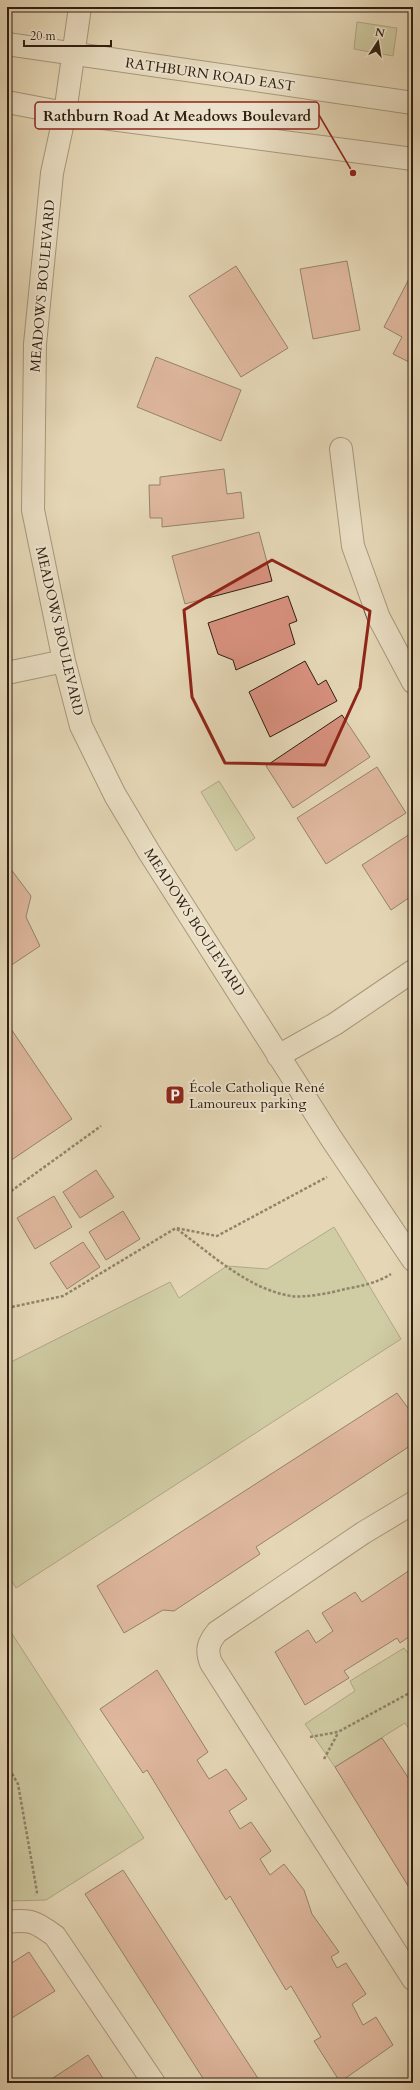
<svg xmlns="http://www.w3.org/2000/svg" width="420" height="2090" viewBox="0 0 420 2090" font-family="Cardo,serif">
<rect width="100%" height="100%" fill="#e5d7b7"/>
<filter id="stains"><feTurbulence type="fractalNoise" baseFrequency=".005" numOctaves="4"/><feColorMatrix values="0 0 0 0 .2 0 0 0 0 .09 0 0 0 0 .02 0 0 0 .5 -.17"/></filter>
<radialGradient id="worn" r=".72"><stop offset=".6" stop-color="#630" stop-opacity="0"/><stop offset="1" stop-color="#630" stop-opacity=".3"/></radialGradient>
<path fill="#b5be8e" stroke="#726e4f" d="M 357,22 L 397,28 L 393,56 L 354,49 Z
M 219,781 L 255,838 L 236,851 L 201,792 Z
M 334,1227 L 401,1339 L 16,1588 L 7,1573 L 7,1364 L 170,1282 L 179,1298 L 227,1266 L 267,1269 Z
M 7,1626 L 144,1838 L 46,1900 L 7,1901 Z
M 404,1648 L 409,1654 L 413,1651 L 413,1735 L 405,1723 L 335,1767 L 305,1724 L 355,1691 L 350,1681 Z"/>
<path fill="#d8917f" stroke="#2f1e10" d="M 347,261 L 360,330 L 313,339 L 300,269 Z
M 236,266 L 288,348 L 241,377 L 189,296 Z
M 411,275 L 413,276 L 413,364 L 393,354 L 402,337 L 384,327 Z
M 156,357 L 241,390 L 221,441 L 137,407 Z
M 224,469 L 227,494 L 241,492 L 244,518 L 162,527 L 162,518 L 150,518 L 149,485 L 160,485 L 160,477 Z
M 259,532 L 272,581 L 185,604 L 172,556 Z
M 288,596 L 297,621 L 289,624 L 295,644 L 236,670 L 233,660 L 218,654 L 208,623 Z
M 305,661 L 318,685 L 326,680 L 337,701 L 270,737 L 249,692 Z
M 342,715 L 370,757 L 293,808 L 266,766 Z
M 377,767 L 406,813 L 326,864 L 297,818 Z
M 413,832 L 413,895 L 391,910 L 362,865 Z
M 7,864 L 31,896 L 26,917 L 40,946 L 7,968 Z
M 7,1023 L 72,1119 L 7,1163 Z
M 96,1170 L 114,1197 L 80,1218 L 63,1192 Z
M 54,1196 L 72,1227 L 35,1249 L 17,1218 Z
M 123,1211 L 140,1239 L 106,1260 L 89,1232 Z
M 83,1242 L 100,1267 L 67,1289 L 50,1263 Z
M 397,1393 L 413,1415 L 413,1444 L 256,1547 L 260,1554 L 174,1611 L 163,1610 L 124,1633 L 97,1586 Z
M 413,1568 L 413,1634 L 400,1643 L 397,1638 L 344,1671 L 349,1678 L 305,1705 L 275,1652 L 308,1630 L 316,1643 L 333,1631 L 322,1613 L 355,1592 L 362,1602 Z
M 157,1670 L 208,1752 L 197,1760 L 209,1779 L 226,1769 L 247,1799 L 229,1811 L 240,1829 L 251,1822 L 271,1851 L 260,1859 L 270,1875 L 284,1864 L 304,1890 L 312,1914 L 339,1952 L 331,1957 L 337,1968 L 346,1963 L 366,1994 L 352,2004 L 363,2025 L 376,2017 L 393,2045 L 340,2082 L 314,2041 L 321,2037 L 291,1986 L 286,1990 L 230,1896 L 226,1900 L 147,1770 L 143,1773 L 100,1709 Z
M 382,1738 L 413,1785 L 413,1894 L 335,1767 Z
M 123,1870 L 261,2083 L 206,2083 L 85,1894 Z
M 413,1899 L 413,1909 L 409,1903 Z
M 29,1952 L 55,1991 L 7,2021 L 7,1966 Z
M 88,2055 L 106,2083 L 52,2083 L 50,2080 Z"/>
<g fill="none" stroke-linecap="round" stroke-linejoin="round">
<g stroke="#5c4c3a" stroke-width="24">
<path id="minor" d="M 80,7 L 65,113 L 52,173 L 35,344 L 33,510 L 64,661 L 81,726 L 115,795 L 149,852 L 331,1138 L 413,1260
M 7,44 L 413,103
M 7,102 L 65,113 L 413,159
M 341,449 L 353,546 L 379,618 L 413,682
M 7,673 L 64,661
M 278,1056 L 335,1024 L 413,971
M 413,1503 L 363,1533 L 217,1632 C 208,1643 206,1650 211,1663 L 413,1979
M 7,1922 C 31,1919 36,1922 55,1936 L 154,2083"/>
</g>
<path stroke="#2f1e10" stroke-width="2.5" stroke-dasharray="3 2" stroke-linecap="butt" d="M 7,1194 L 101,1126
M 177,1229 C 211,1254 248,1289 291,1296 C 305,1298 331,1293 345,1289 C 361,1286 377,1283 391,1274
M 7,1308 L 63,1296 L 176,1228 L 217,1236 L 327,1177
M 310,1737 L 338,1732 L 413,1691
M 324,1759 L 338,1733
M 7,1765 L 18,1784 L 37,1892 L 35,1895"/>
<use href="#minor" stroke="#eee5d0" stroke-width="22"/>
</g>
<path d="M0 0H420V2090H0ZM 272,560 L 370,611 L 360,688 L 325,765 L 225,763 L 192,697 L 184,610 Z" fill="#e5d7b7" fill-opacity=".55" fill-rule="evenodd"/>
<path fill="none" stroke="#8f2418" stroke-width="3" stroke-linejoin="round" d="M 272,560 L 370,611 L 360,688 L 325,765 L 225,763 L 192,697 L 184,610 Z"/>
<defs>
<g id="parking-square" transform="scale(1)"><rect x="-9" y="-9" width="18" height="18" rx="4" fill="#8f2418" stroke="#eee5d0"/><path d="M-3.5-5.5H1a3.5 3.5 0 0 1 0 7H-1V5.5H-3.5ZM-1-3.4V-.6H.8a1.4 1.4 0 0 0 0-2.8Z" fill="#fff"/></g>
</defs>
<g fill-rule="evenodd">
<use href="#parking-square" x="175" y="1095"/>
</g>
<g text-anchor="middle" stroke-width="4" stroke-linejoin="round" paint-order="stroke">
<g font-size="14" fill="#2f1e10" stroke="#eee5d0">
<text transform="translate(210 74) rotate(8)" y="5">RATHBURN ROAD EAST</text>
<text transform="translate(42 286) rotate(-85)" y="5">MEADOWS BOULEVARD</text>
<text transform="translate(60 631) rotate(77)" y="5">MEADOWS BOULEVARD</text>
<text transform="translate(195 922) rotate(57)" y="5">MEADOWS BOULEVARD</text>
</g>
<g font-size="14" fill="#2f1e10" stroke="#eee5d0" text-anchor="start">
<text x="189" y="1092">École Catholique René<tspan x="189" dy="16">Lamoureux parking</tspan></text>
</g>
</g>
<path fill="none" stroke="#8f2418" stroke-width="1.5" d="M353 173L319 115"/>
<circle fill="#8f2418" stroke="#eee5d0" stroke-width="1.5" cx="353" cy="173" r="4"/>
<rect fill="#eee5d0" stroke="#8f2418" stroke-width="1.5" x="35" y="102" width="284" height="27" rx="4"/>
<g font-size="15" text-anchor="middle" font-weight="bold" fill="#2f1e10">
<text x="177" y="121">Rathburn Road At Meadows Boulevard</text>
</g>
<rect width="420" height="2090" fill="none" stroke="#e5d7b7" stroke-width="24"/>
<rect x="8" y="8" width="404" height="2074" fill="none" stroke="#2f1e10" stroke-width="2"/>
<rect x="12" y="12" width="396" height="2066" fill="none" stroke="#2f1e10"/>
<g transform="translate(378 42) rotate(12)" stroke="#eee5d0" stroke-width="3" paint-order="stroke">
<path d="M0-3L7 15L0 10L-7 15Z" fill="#2f1e10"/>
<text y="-6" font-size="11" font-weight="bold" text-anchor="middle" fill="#2f1e10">N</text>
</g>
<path d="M24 40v6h87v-6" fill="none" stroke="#2f1e10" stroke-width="2"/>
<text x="30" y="40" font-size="12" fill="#2f1e10" stroke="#eee5d0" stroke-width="3" paint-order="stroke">20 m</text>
<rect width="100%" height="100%" filter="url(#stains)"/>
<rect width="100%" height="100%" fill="url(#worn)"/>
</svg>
